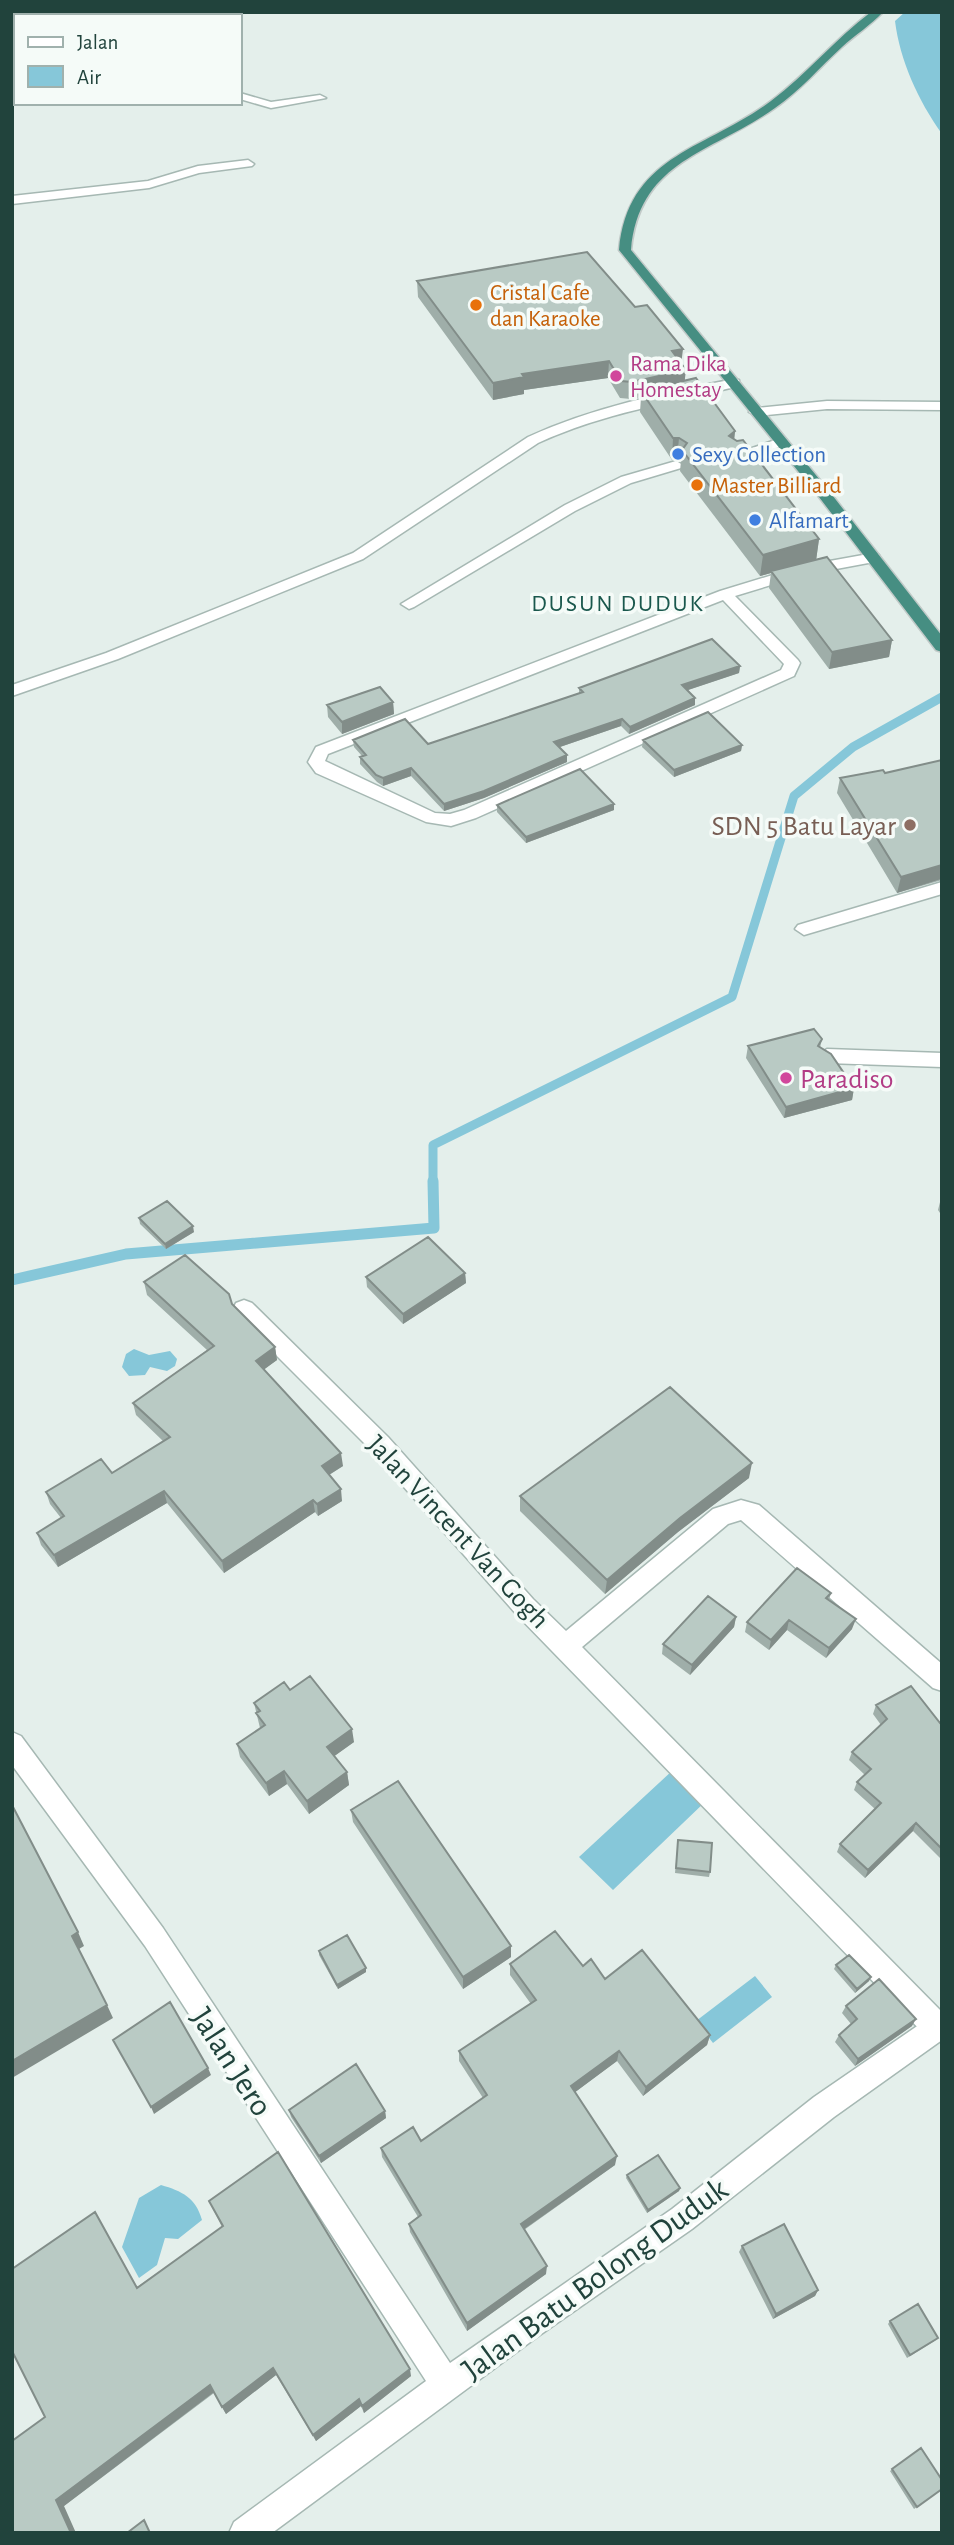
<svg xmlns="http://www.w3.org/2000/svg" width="954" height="2545" viewBox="0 0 954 2545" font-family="'Alegreya Sans',sans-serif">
<rect width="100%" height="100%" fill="#e4efeb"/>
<path fill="#86c7d9" d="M 905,12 L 942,12 L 942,134 C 918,100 900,61 895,21 Z
M 134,1349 L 149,1355 L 170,1351 L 177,1359 L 175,1366 L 167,1371 L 150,1367 L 145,1375 L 129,1376 L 122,1367 L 126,1354 Z
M 673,1770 L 706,1801 L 613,1890 L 579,1857 Z
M 755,1976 L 772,1997 L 713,2043 L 696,2021 Z
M 161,2185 C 182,2191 196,2198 202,2220 L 178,2239 L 165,2238 L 157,2265 L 139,2278 L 122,2247 L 139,2198 Z"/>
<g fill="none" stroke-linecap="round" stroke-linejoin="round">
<path stroke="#86c7d9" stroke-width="9" d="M 433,1183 L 433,1145 L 732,997 L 794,796 L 853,747 L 942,697"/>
<path stroke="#86c7d9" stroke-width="11" d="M 12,1280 L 126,1254 L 434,1228 L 433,1181"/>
<g stroke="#a6b8b3" stroke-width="3">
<path id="service" d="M 12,51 L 16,51 L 16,57 L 12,57 Z
M 240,93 L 271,102 L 320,95 L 326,98 L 271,108 L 240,99 Z
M 827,1049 L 942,1053 L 942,1067 L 827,1063 L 817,1056 Z
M 244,1300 L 252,1303 L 388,1437 L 533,1599 L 566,1631 L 713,1509 L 741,1500 L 759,1505 L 942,1664 L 942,1691 L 933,1688 L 741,1520 L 728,1524 L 582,1647 L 942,2012 L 942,2039 L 937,2041 L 927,2037 L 517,1615 L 372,1451 L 236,1315 L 233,1309 L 236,1303 Z"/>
</g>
<g stroke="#a6b8b3" stroke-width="3">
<path id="minor" d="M 154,12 L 167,12 L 163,16 L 150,16 Z
M 16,73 L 16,80 L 12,81 L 12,74 Z
M 248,160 L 254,164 L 252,166 L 199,173 L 149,188 L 12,204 L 12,196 L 148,181 L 198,166 Z
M 734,379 L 739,380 L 739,386 C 670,403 603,413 538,443 L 363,559 L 118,659 L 12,696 L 12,685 L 106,653 L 353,553 L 528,437 C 594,407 663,393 734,379 Z
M 827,401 L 942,402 L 942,410 L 827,409 L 756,416 L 749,412 L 756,408 Z
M 781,438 L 786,439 L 786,445 L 736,460 L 729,456 Z
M 676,461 L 683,465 L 681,468 L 631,483 L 575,511 L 414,607 L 409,609 L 401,604 L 565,505 L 621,477 Z
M 874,553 L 879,555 L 879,561 L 804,575 L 735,596 L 798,660 L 800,663 L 794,676 L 476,818 L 451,826 L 426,822 L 316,773 L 308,762 L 316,747 L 720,591 L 802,566 ZM 723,600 L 784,664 L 781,670 L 464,810 L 450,814 L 435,813 L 325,761 L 328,754 Z
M 942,882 L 942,894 L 804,935 L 795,929 L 798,925 Z
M 12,1732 L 21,1736 L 163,1928 L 450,2363 L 672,2209 L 814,2097 L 942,2009 L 942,2040 L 834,2117 L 692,2229 L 537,2337 L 272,2533 L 229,2533 L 234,2522 L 426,2381 L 145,1946 L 12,1765 Z"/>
</g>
<g stroke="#c1cac8" stroke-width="3">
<path id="trunk" d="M 871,12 L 883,12 C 871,25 855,35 842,47 C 820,67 800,91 775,108 C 712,153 639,160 631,250 L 829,491 L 942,636 L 942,652 L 936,650 L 819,497 L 619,250 C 628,154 706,150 771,101 C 807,74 835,39 871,12 Z"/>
</g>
<use href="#service" fill="#fff" fill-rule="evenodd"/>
<use href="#minor" fill="#fff" fill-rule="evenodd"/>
<use href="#trunk" fill="#468e82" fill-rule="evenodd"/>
</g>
<path fill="#9faea9" d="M 417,281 L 682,364 L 685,381 L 735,431 L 734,439 L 819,539 L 816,560 L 892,640 L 889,657 L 829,669 L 769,588 L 771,573 L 760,576 L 680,471 L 681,461 L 677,459 L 672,460 L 640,412 L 641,397 L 631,399 L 620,398 L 608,378 L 524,390 L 524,394 L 493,400 L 418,297 Z
M 740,666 L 739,673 L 688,690 L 695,698 L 695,705 L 629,734 L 621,726 L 560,747 L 567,755 L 567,762 L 484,798 L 444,811 L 411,776 L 383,786 L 377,782 L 360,764 L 360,757 L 362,756 L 354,747 L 353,740 L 428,744 L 579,693 L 579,688 Z
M 393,702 L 394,714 L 342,734 L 328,717 L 327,705 Z
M 643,740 L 742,745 L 741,751 L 674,777 L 642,747 Z
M 942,760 L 942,880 L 897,893 L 837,793 L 840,778 L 885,773 Z
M 497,805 L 614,810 L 526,843 L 497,812 Z
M 822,1039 L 820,1048 L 854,1088 L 852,1100 L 784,1118 L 746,1058 L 748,1046 Z
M 941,1198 L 942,1198 L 942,1216 L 938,1210 Z
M 139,1218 L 194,1232 L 166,1249 L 140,1224 Z
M 465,1273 L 466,1283 L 403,1324 L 367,1287 L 366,1277 Z
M 144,1282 L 232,1304 L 275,1347 L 277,1360 L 264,1369 L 343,1466 L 329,1475 L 342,1501 L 318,1516 L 315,1512 L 224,1573 L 167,1503 L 58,1567 L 41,1545 L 37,1533 L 61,1518 L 50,1504 L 46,1492 L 112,1473 L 163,1441 L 136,1415 L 133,1403 L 207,1350 L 147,1295 Z
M 749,1478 L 678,1532 L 605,1594 L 520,1511 L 520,1496 Z
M 831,1593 L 829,1600 L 852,1629 L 826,1658 L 787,1630 L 769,1650 L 745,1632 L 747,1622 Z
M 736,1617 L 734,1627 L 690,1675 L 662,1654 L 663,1644 Z
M 290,1690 L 354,1742 L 334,1756 L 347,1772 L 349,1785 L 309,1814 L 287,1784 L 269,1796 L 240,1757 L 237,1744 L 260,1728 L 254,1703 Z
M 876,1705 L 940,1723 L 942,1722 L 942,1860 L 913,1831 L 865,1878 L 837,1852 L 840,1844 L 875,1809 L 854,1790 L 857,1782 L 865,1775 L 849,1760 L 852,1752 L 881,1725 L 873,1714 Z
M 351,1810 L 511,1957 L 463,1989 L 353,1822 Z
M 678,1840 L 710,1872 L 709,1877 L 675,1873 Z
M 319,1951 L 366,1972 L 338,1989 L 319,1955 Z
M 510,1964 L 583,1966 L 710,2035 L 707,2045 L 643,2096 L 617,2061 L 575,2092 L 615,2165 L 524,2230 L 546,2274 L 467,2331 L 410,2232 L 409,2224 L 418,2217 L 382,2157 L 381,2148 L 421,2141 L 483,2098 L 459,2061 L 459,2051 L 531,2004 L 510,1975 Z
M 836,1965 L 869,1981 L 855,1993 L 834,1969 Z
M 846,2006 L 912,2026 L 855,2066 L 835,2042 L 839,2035 L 851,2024 L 842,2013 Z
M 289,2110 L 385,2111 L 386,2118 L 321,2163 L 291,2117 Z
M 627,2175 L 680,2188 L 679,2191 L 647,2213 L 626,2178 Z
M 209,2201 L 411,2376 L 364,2413 L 361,2406 L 316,2441 L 276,2375 L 226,2414 L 214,2393 L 64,2506 L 12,2533 L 45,2417 L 95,2212 L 137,2287 L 222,2227 Z
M 742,2246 L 818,2290 L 815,2296 L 773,2319 L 739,2252 Z
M 890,2321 L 936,2340 L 907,2358 L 888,2324 Z
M 921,2448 L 942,2489 L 914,2509 L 890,2471 Z"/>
<path fill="#828d89" d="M 683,349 L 681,365 L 672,351 Z
M 609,361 L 608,378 L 524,390 L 524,394 L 493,400 L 493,383 L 522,374 Z
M 686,370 L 684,386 L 641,391 L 641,397 L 631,399 L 632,382 Z
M 735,431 L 733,452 L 729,436 Z
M 673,438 L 679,438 L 677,459 L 672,460 Z
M 819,539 L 816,561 L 771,571 L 771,573 L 760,576 L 763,555 Z
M 892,640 L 889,657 L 829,669 L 832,652 Z
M 740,666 L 739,673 L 682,692 L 682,685 Z
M 695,698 L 695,705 L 629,734 L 630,727 Z
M 393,702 L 394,714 L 342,734 L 342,722 Z
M 622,719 L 621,726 L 554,749 L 554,742 Z
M 742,745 L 741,751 L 674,777 L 674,770 Z
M 567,755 L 567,762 L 484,798 L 444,811 L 444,804 Z
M 411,768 L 411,776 L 383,786 L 383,778 Z
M 614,804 L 614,810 L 526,843 L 526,837 Z
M 942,865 L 941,879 L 897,893 L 901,877 Z
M 854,1088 L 852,1100 L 784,1118 L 786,1107 Z
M 193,1226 L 194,1232 L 166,1249 L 165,1244 Z
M 465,1273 L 466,1283 L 403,1324 L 403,1314 Z
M 275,1347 L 277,1360 L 258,1374 L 256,1361 Z
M 341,1453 L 343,1466 L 324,1478 L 322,1466 Z
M 752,1463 L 749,1478 L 678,1532 L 605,1594 L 607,1580 L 680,1518 Z
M 341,1489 L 342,1501 L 318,1516 L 317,1504 Z
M 164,1491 L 167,1503 L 58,1567 L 54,1555 Z
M 313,1500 L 315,1512 L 224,1573 L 222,1561 Z
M 736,1617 L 734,1627 L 690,1675 L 692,1665 Z
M 856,1619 L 852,1629 L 826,1658 L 829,1648 Z
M 789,1620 L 787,1630 L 769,1650 L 771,1640 Z
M 352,1729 L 354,1742 L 329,1760 L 327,1747 Z
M 284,1771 L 287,1784 L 269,1796 L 266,1783 Z
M 347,1772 L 349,1785 L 309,1814 L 307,1801 Z
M 916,1823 L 913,1831 L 865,1878 L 868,1870 Z
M 78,1932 L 84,1946 L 79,1949 L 72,1936 Z
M 511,1946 L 511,1957 L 463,1989 L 463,1977 Z
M 366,1968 L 366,1972 L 338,1989 L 337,1985 Z
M 871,1977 L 869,1981 L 855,1993 L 857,1989 Z
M 107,2005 L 113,2018 L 12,2078 L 12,2061 Z
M 916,2019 L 912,2026 L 855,2066 L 858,2059 Z
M 710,2035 L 707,2045 L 643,2096 L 646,2087 Z
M 619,2051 L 617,2061 L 570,2096 L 571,2086 Z
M 208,2068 L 211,2075 L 154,2114 L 151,2107 Z
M 385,2111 L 386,2118 L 321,2163 L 319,2156 Z
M 617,2156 L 615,2165 L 520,2232 L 521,2224 Z
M 680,2188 L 679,2191 L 647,2213 L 648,2210 Z
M 547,2266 L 546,2274 L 467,2331 L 467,2323 Z
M 818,2290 L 815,2296 L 773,2319 L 776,2314 Z
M 273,2368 L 276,2375 L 226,2414 L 222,2407 Z
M 410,2369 L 411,2376 L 364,2413 L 362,2406 Z
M 210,2385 L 214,2392 L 64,2506 L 76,2533 L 71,2533 L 56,2500 Z
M 359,2399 L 361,2406 L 316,2441 L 313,2435 Z"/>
<path fill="#b9cac4" stroke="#828d89" stroke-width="2" d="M 587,252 L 635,307 L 647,305 L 683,349 L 672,351 L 686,370 L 632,382 L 621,381 L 609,361 L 522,374 L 524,377 L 493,383 L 417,281 Z
M 696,378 L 735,431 L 729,436 L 737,441 L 743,440 L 819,539 L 763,555 L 682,450 L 687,443 L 679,438 L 673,438 L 641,391 Z
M 827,557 L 892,640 L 832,652 L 771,571 Z
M 712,639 L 740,666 L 682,685 L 695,698 L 630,727 L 622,719 L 554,742 L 567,755 L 484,791 L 444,804 L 411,768 L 383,778 L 376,775 L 360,757 L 366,755 L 353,740 L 405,719 L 428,744 L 583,692 L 579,688 Z
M 380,687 L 393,702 L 342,722 L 327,705 Z
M 708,712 L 742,745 L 674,770 L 643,740 Z
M 942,760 L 942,865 L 901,877 L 840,778 L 883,770 L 885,773 Z
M 580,769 L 614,804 L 526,837 L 497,805 Z
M 814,1029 L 822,1039 L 818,1046 L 831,1054 L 854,1088 L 786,1107 L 748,1046 Z
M 167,1201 L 193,1226 L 165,1244 L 139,1218 Z
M 428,1237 L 465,1273 L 403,1314 L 366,1277 Z
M 185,1255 L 229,1294 L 232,1304 L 275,1347 L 256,1361 L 341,1453 L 322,1466 L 341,1489 L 317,1504 L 313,1500 L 222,1561 L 164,1491 L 54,1555 L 37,1533 L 64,1516 L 46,1492 L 101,1459 L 112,1473 L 170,1437 L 133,1403 L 214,1346 L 144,1282 Z
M 670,1387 L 752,1463 L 680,1518 L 607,1580 L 520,1496 Z
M 797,1568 L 831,1593 L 826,1598 L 856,1619 L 829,1648 L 789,1620 L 771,1640 L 747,1622 Z
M 708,1596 L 736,1617 L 692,1665 L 663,1644 Z
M 310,1676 L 352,1729 L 327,1747 L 347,1772 L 307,1801 L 284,1771 L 266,1783 L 237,1744 L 265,1725 L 256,1713 L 260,1711 L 254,1703 L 284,1682 L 290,1690 Z
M 911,1686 L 940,1723 L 942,1722 L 942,1849 L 916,1823 L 868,1870 L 840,1844 L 881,1803 L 857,1782 L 871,1769 L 852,1752 L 887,1719 L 876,1705 Z
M 398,1781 L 511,1946 L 463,1977 L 351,1810 Z
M 12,1805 L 78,1932 L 72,1936 L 107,2005 L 12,2061 Z
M 678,1840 L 712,1843 L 710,1872 L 676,1868 Z
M 555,1931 L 583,1966 L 591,1959 L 605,1979 L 642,1950 L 710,2035 L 646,2087 L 619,2051 L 571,2086 L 617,2156 L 521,2224 L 547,2266 L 467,2323 L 409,2224 L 421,2215 L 381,2148 L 413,2127 L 421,2141 L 487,2095 L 459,2051 L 536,2000 L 510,1964 Z
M 347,1935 L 366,1968 L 337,1985 L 319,1951 Z
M 849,1955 L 871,1977 L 857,1989 L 836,1965 Z
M 879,1979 L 916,2019 L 858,2059 L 839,2035 L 857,2019 L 846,2006 Z
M 170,2002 L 208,2068 L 151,2107 L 113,2040 Z
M 356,2064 L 385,2111 L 319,2156 L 289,2110 Z
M 278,2152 L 410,2369 L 362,2406 L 359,2399 L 313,2435 L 273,2368 L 222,2407 L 210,2385 L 56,2500 L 71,2533 L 12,2533 L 12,2441 L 45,2417 L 12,2351 L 12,2269 L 95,2212 L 137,2288 L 223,2226 L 209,2201 Z
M 658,2155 L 680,2188 L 648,2210 L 627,2175 Z
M 784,2224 L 818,2290 L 776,2314 L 742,2246 Z
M 918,2304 L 938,2338 L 910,2355 L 890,2321 Z
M 921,2448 L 942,2480 L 942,2489 L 917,2507 L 892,2469 Z
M 144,2520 L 150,2533 L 127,2533 Z"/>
<g fill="#e8710a" stroke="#f5fbf8" stroke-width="2.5">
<circle cx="476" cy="305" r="7"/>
<circle cx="697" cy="485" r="7"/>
</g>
<g fill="#d1479c" stroke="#f5fbf8" stroke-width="2.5">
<circle cx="616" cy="376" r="7"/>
<circle cx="786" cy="1078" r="7"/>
</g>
<g fill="#3f7fe0" stroke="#f5fbf8" stroke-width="2.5">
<circle cx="678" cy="454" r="7"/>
<circle cx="755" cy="520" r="7"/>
</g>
<circle fill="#8d6e63" stroke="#f5fbf8" stroke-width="2.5" cx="910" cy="825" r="7"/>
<g text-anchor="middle" stroke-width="7" stroke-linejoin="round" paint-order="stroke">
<g font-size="23" fill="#c56008" stroke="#f5fbf8" text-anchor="start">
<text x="490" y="300">Cristal Cafe<tspan x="490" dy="26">dan Karaoke</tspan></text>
<text x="711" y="493">Master Billiard</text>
</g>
<g font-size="23" fill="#b23c85" stroke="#f5fbf8" text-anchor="start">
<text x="630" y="371">Rama Dika<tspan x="630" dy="26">Homestay</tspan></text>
</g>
<g font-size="23" fill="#366cbe" stroke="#f5fbf8" text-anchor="start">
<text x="692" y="462">Sexy Collection</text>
<text x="769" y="528">Alfamart</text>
</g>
<g font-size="24" letter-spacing="2" fill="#1a584d" stroke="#f5fbf8">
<text x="618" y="611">DUSUN DUDUK</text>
</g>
<g font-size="28" fill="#785e54" stroke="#f5fbf8" text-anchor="end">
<text x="896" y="835">SDN 5 Batu Layar</text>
</g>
<g font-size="28" fill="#b23c85" stroke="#f5fbf8" text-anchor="start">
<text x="800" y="1088">Paradiso</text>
</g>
<g font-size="28" fill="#21433c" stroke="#f5fbf8">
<text transform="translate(459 1531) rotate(47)" y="10">Jalan Vincent Van Gogh</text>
</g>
<g font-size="33" fill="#21433c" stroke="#f5fbf8">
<text transform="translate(233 2061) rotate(57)" y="12">Jalan Jero</text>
<text transform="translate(594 2278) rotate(-36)" y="12">Jalan Batu Bolong Duduk</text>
</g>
</g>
<rect width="954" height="2545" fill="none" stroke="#21433c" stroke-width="28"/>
<rect x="14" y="14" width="228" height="91" fill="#f5fbf8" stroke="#a0b1ad" stroke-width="2"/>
<rect x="28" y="37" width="35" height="10" fill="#ffffff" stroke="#a0b1ad" stroke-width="2"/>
<text x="77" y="49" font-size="21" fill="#21433c">Jalan</text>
<rect x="28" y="66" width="35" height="21" fill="#86c7d9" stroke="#a0b1ad" stroke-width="2"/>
<text x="77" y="84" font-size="21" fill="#21433c">Air</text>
</svg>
